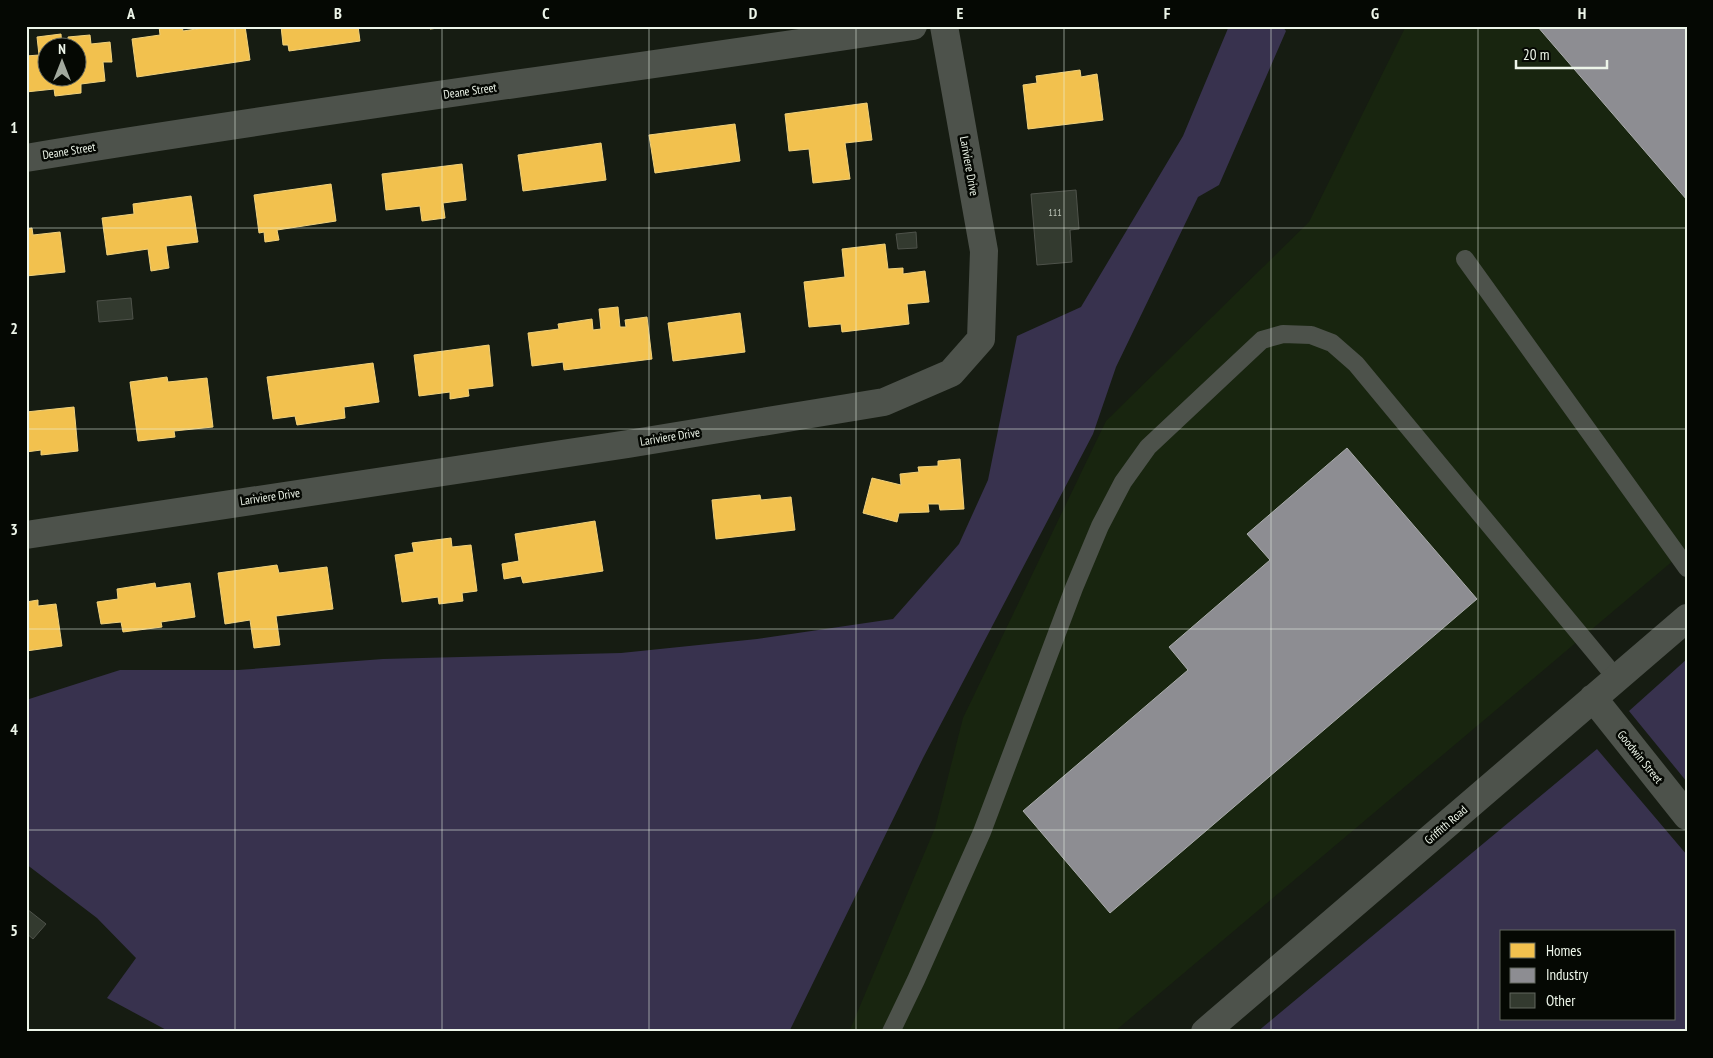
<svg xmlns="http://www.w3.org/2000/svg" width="1713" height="1058" viewBox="0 0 1713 1058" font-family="'PT Sans Narrow',sans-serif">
<rect width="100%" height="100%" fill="#161c12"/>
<path fill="#18250f" d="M 1406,26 L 1687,26 L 1687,549 L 1114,1032 L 849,1032 L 935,828 L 963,718 L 1106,421 L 1309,222 Z"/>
<path fill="#38324e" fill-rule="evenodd" d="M 1229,26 L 1282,26 L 1286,31 L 1219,185 L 1198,197 L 1116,367 L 1093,434 L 923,758 L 789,1032 L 170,1032 L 107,998 L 136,958 L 97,918 L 26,864 L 26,700 L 120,670 L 238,670 L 383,659 L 621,653 L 757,639 L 893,619 L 959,544 L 988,480 L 1017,336 L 1081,307 L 1183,136 Z
M 1687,659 L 1687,782 L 1629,711 Z
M 1597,749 L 1687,855 L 1687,1032 L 1257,1032 ZM 1502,932 L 1674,932 L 1674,1019 L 1502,1019 Z"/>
<path fill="#f2c14e" stroke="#f0d17c" d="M 159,26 L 182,26 L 183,31 L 216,26 L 245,26 L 250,60 L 137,77 L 132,39 L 160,35 Z
M 281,26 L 358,26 L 360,41 L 289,51 L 288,45 L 283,45 Z
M 430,26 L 456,26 L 430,29 Z
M 61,34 L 62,48 L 48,48 L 48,78 L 78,78 L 78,48 L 69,48 L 68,37 L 90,35 L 91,44 L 110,42 L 112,62 L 103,62 L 105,81 L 81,84 L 81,93 L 55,96 L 54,89 L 26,92 L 26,56 L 39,55 L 37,37 Z
M 1080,70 L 1081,77 L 1097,74 L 1103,120 L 1028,129 L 1023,85 L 1037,83 L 1036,76 Z
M 867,103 L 872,140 L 845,143 L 850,179 L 813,183 L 809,149 L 789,151 L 785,114 Z
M 735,124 L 740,161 L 655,173 L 649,135 Z
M 601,143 L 606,180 L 523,191 L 518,155 Z
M 462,164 L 466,200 L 443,203 L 445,218 L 422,221 L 420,206 L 386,210 L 382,174 Z
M 331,184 L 336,221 L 277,230 L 279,240 L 265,242 L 264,232 L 259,233 L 254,195 Z
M 191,196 L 198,242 L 166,246 L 169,268 L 151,271 L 148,249 L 107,255 L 102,218 L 134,214 L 133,204 Z
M 32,228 L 33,235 L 60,232 L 65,272 L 26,276 L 26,229 Z
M 885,244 L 888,269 L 903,268 L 903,274 L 925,271 L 929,302 L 907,304 L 909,324 L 842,332 L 841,324 L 809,327 L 804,282 L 845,277 L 842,249 Z
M 618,307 L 620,327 L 626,327 L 625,320 L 647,317 L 652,359 L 564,370 L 563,362 L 532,366 L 528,333 L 559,329 L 558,324 L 592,319 L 593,330 L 601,329 L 599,309 Z
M 740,313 L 745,352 L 673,361 L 668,323 Z
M 489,345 L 493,386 L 468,389 L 469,396 L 450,399 L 450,392 L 419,396 L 414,355 Z
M 373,363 L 379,402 L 344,407 L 345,418 L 297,425 L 295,416 L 273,419 L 267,377 Z
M 167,377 L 168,382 L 207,378 L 213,427 L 174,431 L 175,437 L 138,441 L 130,382 Z
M 74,407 L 78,451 L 41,455 L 41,450 L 26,452 L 26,412 Z
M 960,459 L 964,509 L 940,510 L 939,504 L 928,504 L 929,512 L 899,513 L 897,522 L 863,513 L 872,478 L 901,485 L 900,474 L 919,472 L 918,467 L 938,466 L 938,461 Z
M 760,495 L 761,500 L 791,497 L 795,530 L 716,539 L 712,500 Z
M 595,521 L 603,571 L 523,583 L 521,576 L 504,579 L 502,564 L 519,561 L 515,534 Z
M 451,538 L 452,547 L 471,545 L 477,591 L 462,593 L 463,601 L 439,604 L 438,597 L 402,602 L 395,555 L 414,552 L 412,543 Z
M 277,565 L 279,573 L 327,567 L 333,609 L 276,616 L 280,645 L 254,648 L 250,620 L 225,624 L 218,573 Z
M 155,583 L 156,588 L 190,583 L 195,617 L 161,622 L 162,627 L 123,632 L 121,622 L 101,624 L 97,602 L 118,599 L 117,589 Z
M 38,600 L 38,606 L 56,604 L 62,646 L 26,651 L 26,602 Z"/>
<path fill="#8d8d92" stroke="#aaacac" d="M 1537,26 L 1687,26 L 1687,200 Z
M 1347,448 L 1477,599 L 1110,913 L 1023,811 L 1188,670 L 1169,647 L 1270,560 L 1247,534 Z"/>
<path fill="#333a2f" stroke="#4e524a" d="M 1076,190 L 1079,229 L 1070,230 L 1072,262 L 1037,265 L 1031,194 Z
M 916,232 L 917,248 L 898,249 L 896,234 Z
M 131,298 L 133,319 L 99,322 L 97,301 Z
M 27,909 L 46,924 L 33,939 L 26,933 Z"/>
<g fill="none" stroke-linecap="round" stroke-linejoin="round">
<path stroke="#4d524b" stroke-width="18" d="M 1465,259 L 1687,568
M 891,1032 L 916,980 L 982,832 L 1074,588 L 1100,526 L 1123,482 L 1148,447 L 1262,340 L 1283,334 L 1311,335 L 1332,343 L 1356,364 L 1617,679"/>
<path stroke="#4d524b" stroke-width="28" d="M 26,158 C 321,109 618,71 913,26
M 26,535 L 628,444 L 884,402 L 951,373 L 981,339 L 984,251 L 944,26
M 1593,698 L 1687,816
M 1205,1032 L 1687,618"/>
</g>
<path fill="none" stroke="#edf5e9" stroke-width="1" stroke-opacity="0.55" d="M 235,26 L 235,1032M 442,26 L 442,1032M 649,26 L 649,1032M 856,26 L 856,1032M 1064,26 L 1064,1032M 1271,26 L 1271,1032M 1478,26 L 1478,1032M 26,228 L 1687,228M 26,429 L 1687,429M 26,629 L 1687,629M 26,830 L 1687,830"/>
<g text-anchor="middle" stroke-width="5" stroke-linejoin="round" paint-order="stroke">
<g font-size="10" fill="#bec6ba">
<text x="1055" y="216">111</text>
</g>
<g font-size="12" fill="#edf5e9" stroke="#050803">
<text transform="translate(470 91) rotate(-8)" y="4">Deane Street</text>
<text transform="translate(69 151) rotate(-9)" y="4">Deane Street</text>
<text transform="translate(969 166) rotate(80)" y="4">Lariviere Drive</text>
<text transform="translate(670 437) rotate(-9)" y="4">Lariviere Drive</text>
<text transform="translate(270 497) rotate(-8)" y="4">Lariviere Drive</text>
<text transform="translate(1640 757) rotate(51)" y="4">Goodwin Street</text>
<text transform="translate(1446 825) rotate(-41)" y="4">Griffith Road</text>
</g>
</g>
<rect width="1713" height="1058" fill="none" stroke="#050803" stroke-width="55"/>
<rect x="1500" y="930" width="175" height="90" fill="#050803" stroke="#62675f"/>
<rect x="1510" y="943" width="25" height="15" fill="#f2c14e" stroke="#62675f"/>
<text x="1546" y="956" font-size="15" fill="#edf5e9">Homes</text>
<rect x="1510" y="968" width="25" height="15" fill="#8d8d92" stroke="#62675f"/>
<text x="1546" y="980" font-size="15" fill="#edf5e9">Industry</text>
<rect x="1510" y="993" width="25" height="15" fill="#333a2f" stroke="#62675f"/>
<text x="1546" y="1006" font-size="15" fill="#edf5e9">Other</text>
<g transform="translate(62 62)"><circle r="24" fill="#050803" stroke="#62675f"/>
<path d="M0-4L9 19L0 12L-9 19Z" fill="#a2a99e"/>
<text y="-8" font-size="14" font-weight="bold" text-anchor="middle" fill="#edf5e9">N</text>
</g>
<path d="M1516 60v8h91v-8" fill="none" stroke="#edf5e9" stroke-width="2.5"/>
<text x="1523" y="60" font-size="15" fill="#edf5e9" stroke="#050803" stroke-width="4" paint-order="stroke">20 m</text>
<rect x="28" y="28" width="1658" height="1002" fill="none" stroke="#edf5e9" stroke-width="2"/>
<g font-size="16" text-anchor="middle" font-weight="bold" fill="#edf5e9">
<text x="131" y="19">A</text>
<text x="338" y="19">B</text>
<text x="546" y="19">C</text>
<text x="753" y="19">D</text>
<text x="960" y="19">E</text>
<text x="1167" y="19">F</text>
<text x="1375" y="19">G</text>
<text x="1582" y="19">H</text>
<text x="14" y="133">1</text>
<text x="14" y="334">2</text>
<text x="14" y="535">3</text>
<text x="14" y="735">4</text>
<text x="14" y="936">5</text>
</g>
</svg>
